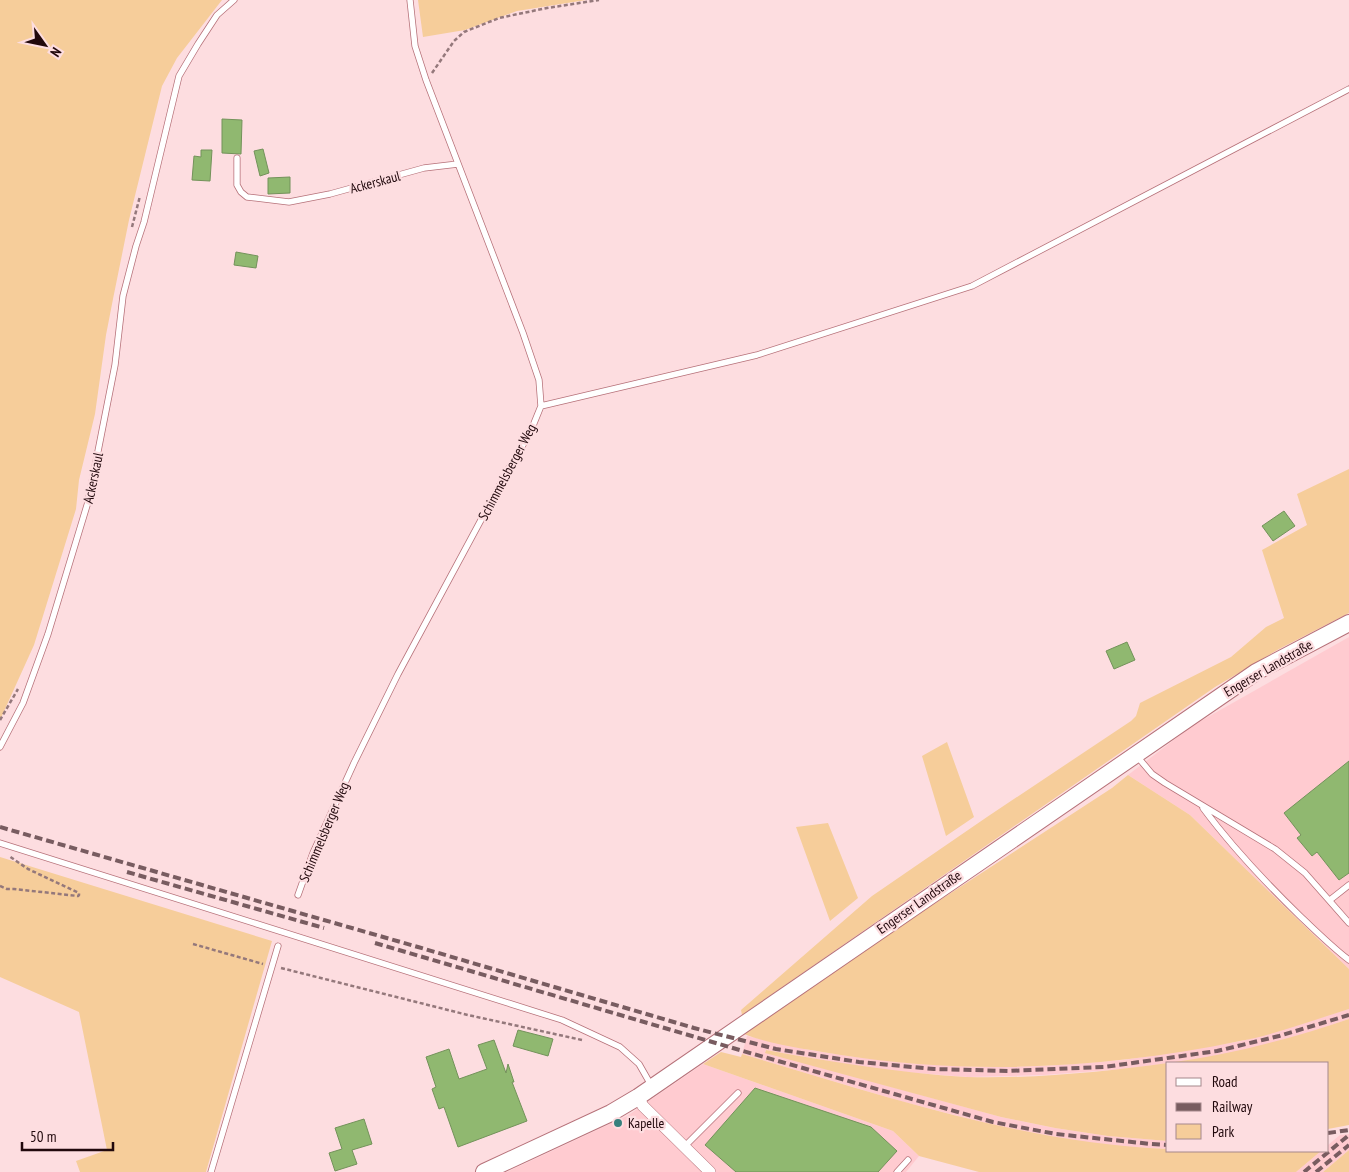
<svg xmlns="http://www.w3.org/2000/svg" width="1349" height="1172" viewBox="0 0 1349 1172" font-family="'PT Sans Narrow',sans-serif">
<rect width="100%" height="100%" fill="#fddde0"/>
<path fill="#ffcbd0" d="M 1349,637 L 1349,969 L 1190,815 L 1128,775 L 1192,726 Z
M 1349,1009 L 1349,1019 L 1311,1032 L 1247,1050 L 1187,1061 L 1124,1069 L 1043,1075 L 968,1077 L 916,1073 L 867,1068 L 766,1050 L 765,1052 L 1001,1117 L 1055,1128 L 1108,1136 L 1168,1141 L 1168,1149 L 1128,1147 L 1081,1142 L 997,1126 L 900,1101 L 742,1054 L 747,1036 L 809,1050 L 856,1057 L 910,1063 L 976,1067 L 1045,1066 L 1124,1060 L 1242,1041 Z
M 703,1064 L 893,1131 L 919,1156 L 906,1172 L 507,1172 L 627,1116 Z
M 1349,1134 L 1349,1150 L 1323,1172 L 1296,1172 L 1321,1151 L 1328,1151 L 1328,1145 L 1340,1135 Z"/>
<path fill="#f6cd9a" d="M 0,0 L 222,0 L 177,58 L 162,86 L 129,220 L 113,299 L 106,335 L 95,414 L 79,480 L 76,509 L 34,645 L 0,720 Z
M 418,0 L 586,0 L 517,11 L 465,30 L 423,37 Z
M 1349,469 L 1349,613 L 1279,649 L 1215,687 L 742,1015 L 741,1010 L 872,896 L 987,817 L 1131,721 L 1136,716 L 1140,703 L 1231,657 L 1266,627 L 1284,618 L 1262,550 L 1307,525 L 1297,494 Z
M 947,742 L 974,817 L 946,836 L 922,756 Z
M 1128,775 L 1190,815 L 1349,969 L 1349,1009 C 1313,1020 1277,1034 1240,1041 C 1110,1068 972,1076 841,1055 C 812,1050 771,1045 744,1034 L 908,921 L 1112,788 Z
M 828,823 L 858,898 L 830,921 L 796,827 Z
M 0,857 L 272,941 L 206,1172 L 80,1172 L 76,1161 L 107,1150 L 79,1012 L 0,977 Z
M 1349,1019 L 1349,1125 L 1328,1129 L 1328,1063 L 1168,1063 C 1230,1055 1290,1039 1349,1019 Z
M 766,1050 C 832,1062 899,1073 966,1077 C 1031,1079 1103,1072 1168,1063 L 1168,1141 L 1108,1136 L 1055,1128 L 1001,1117 L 765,1053 Z
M 721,1052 L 741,1057 L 742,1054 C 882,1095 1021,1143 1168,1149 L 1168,1151 L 1321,1151 L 1296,1172 L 979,1172 L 919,1156 L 893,1131 L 703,1064 Z
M 1349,1150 L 1349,1172 L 1323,1172 Z"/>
<path fill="#90b870" stroke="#73925a" d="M 222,119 L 242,120 L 241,154 L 222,153 Z
M 263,149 L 269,173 L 260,176 L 254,151 Z
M 201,150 L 212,150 L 210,181 L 192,180 L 194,156 L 201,157 Z
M 290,177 L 290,193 L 268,194 L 268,178 Z
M 236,252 L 258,256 L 256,268 L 234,265 Z
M 1284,511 L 1295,526 L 1273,541 L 1262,526 Z
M 1127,642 L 1135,660 L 1114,669 L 1106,651 Z
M 1349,761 L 1349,873 L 1339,880 L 1317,852 L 1312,856 L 1297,838 L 1301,835 L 1284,813 Z
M 518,1030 L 553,1039 L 548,1056 L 513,1046 Z
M 494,1040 L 506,1073 L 508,1064 L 514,1082 L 512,1082 L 527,1121 L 458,1147 L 444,1107 L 439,1109 L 432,1089 L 436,1087 L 426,1057 L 449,1049 L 459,1079 L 487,1069 L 478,1045 Z
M 755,1088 L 871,1127 L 897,1151 L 878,1172 L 736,1172 L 705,1145 Z
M 364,1119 L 372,1144 L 352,1150 L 357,1164 L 335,1171 L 329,1153 L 342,1149 L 335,1128 Z"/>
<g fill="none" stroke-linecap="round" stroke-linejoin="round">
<g stroke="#b67179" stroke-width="7">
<path id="service" d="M 237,158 L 237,185 L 241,192 L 247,197 L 289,202 L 330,194 L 424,168 L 458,164
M 541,406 L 757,355 L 972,286 L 1349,89
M 0,747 L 23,703 L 48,634 L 88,502 L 115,365 L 123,296 L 136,246 L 144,222 L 179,76 L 198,44 L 217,15 L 234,0
M 1136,755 L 1152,774 L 1165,783 L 1275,849 L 1305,873 L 1349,923
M 1203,808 C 1232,847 1265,882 1300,916 C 1316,931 1332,947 1349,960
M 0,843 L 562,1020 L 620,1047 L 639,1064 L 651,1085
M 298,895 L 313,853 L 354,763 L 398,674 L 509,468 L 530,433 L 541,406 L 539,380 L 523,333 L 426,80 L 415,46 L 410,0
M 1330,900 L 1349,885
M 685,1146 L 738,1093
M 211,1172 L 278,946
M 897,1172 L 908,1160"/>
</g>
<g stroke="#b67179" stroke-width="12">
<path id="minor" d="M 638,1097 L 643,1106 L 710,1172"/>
</g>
<g stroke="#b67179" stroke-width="18">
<path id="secondary" d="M 484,1172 L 611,1113 L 638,1097 L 1256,672 L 1349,623"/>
</g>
<path stroke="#94787b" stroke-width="2.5" stroke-dasharray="4 2.5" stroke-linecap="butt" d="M 432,73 L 454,41 L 464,32 L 499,18 L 547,8 L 599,0
M 132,227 L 140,196
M 0,720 L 18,689
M 0,886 L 7,889 L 14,889 L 78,896 L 79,895 L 79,893 L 28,869 L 9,856
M 193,944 L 263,964
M 281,968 L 468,1015 L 582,1040"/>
<use href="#service" stroke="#fff" stroke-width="5.5"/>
<use href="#minor" stroke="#fff" stroke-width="11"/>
<use href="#secondary" stroke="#fff" stroke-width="16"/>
<path stroke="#785c60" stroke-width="4" stroke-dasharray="8 4" stroke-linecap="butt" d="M 0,827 L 418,947 L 694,1028 L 776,1049 L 859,1062 L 934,1069 L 1008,1071 L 1104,1067 L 1217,1051 L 1279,1036 L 1349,1015
M 127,872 L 324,928
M 375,943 L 743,1051 L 993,1122 L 1056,1134 L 1151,1144 L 1168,1145
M 1328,1133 L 1349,1130
M 1304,1172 L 1349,1135
M 1316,1172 L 1349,1145"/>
</g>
<circle fill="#37807d" stroke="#fddde0" stroke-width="2" cx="618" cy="1123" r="5"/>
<g text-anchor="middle" stroke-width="4.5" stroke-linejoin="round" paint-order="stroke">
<g font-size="14" fill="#21080c" stroke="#fddde0">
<text transform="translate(375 182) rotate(-15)" y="5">Ackerskaul</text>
<text transform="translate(507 472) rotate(-62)" y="5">Schimmelsberger Weg</text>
<text transform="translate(93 478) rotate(-78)" y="5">Ackerskaul</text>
<text transform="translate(1268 668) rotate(-30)" y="5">Engerser Landstraße</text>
<text transform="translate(324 832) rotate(-67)" y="5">Schimmelsberger Weg</text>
<text transform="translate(919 902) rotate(-35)" y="5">Engerser Landstraße</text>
</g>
<g font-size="14" fill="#21080c" stroke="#fddde0" text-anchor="start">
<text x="628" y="1128">Kapelle</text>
</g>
</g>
<rect x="1166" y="1062" width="162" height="90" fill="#fddde0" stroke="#a5888b"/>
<rect x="1176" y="1078" width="25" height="8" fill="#ffffff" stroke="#a5888b"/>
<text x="1212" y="1087" font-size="15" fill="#21080c">Road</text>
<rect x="1176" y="1103" width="25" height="8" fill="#785c60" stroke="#a5888b"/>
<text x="1212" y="1112" font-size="15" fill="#21080c">Railway</text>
<rect x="1176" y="1124" width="25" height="15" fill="#f6cd9a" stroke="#a5888b"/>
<text x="1212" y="1137" font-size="15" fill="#21080c">Park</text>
<g transform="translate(45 45) rotate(123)" stroke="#fddde0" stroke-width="4" paint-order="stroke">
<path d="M0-4L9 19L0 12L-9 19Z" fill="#21080c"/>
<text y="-8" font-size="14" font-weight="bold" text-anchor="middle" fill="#21080c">N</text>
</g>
<path d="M22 1142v8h91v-8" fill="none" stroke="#21080c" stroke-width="2.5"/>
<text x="30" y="1142" font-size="15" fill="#21080c" stroke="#fddde0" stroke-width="4" paint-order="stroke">50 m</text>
</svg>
